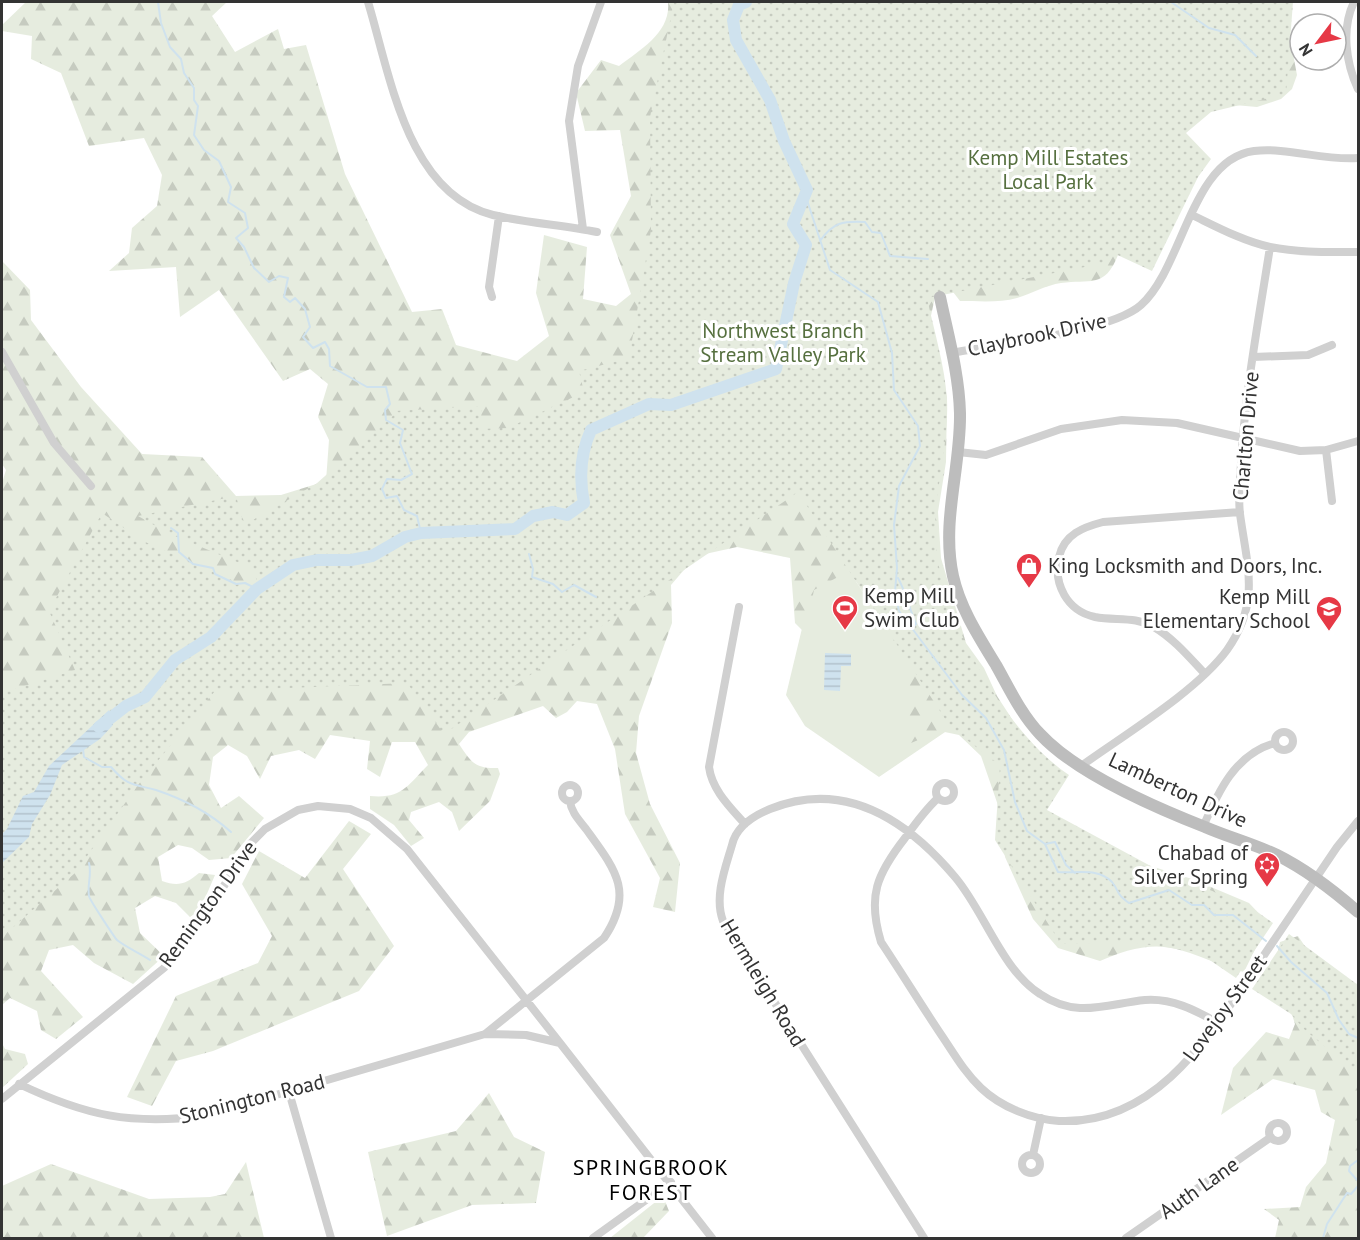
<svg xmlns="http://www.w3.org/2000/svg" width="1360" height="1240" viewBox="0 0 1360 1240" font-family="'PT Sans',sans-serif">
<defs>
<pattern id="forest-firs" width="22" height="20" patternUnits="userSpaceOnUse" patternTransform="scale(1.5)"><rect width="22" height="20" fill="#e6ecdf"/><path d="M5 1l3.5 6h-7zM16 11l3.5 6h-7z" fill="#c6cbc0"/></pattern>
<pattern id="park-dots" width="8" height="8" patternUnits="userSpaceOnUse" patternTransform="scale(1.5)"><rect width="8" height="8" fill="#e6ecdf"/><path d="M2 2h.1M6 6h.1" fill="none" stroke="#c6cbc0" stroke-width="1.8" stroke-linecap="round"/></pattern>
<pattern id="water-rules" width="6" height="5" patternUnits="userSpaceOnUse" patternTransform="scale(1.5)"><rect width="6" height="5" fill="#cfe2ee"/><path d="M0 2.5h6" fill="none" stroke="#b2c2cd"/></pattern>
</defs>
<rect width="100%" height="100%" fill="#fff"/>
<path fill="#e6ecdf" d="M 798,492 L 951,728 L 879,777 L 805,726 L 786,695 L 817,566 Z"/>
<path fill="url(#forest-firs)" d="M 26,2 L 227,2 L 212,16 L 235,52 L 278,29 L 284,49 L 306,45 L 345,174 L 412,312 L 442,309 L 456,345 L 517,361 L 549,336 L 536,293 L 544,235 L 587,247 L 583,299 L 616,306 L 631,294 L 610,235 L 631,196 L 620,130 L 585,131 L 576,93 L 601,60 L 619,66 C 641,49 671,32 668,2 L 731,2 L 783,303 L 260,575 L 255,589 L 232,607 L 2,834 L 2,483 L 6,470 L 2,464 L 2,261 L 30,290 L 31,320 L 81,387 L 142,454 L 202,457 L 236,496 L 281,495 L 326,481 L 329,440 L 318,417 L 328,384 L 310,369 L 283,381 L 219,290 L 180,317 L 176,267 L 109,271 L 129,253 L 132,228 L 157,206 L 162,175 L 144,138 L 89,146 L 61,73 L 31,59 L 32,36 L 2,31 L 2,25 Z
M 769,2 L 1087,2 L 1287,22 L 1297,75 L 1292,89 L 1281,99 L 1257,107 L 1223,104 L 1042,177 L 1118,255 C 1105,289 1089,279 1061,283 C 1046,285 1031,294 1017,298 C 1000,303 978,301 960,301 L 950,288 L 935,297 L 929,325 L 947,397 L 946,462 L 938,512 L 941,558 L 966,643 L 984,668 L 997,696 L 1040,762 L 1039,811 L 1138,862 L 1192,879 L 1249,903 L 1268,923 L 1244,972 C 1220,966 1196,953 1172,948 C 1148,943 1122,951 1100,961 L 1058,948 L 1033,919 L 1005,857 L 1001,814 L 981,756 L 959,735 L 940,731 L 911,743 L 903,726 L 912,710 L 908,671 L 868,592 L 847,572 L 814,590 L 805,633 L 795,623 L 790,558 L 737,547 L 696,556 L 671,585 L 672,623 L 639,716 L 636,753 L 650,804 L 680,863 L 675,912 L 653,907 L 660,878 L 625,814 L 615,749 L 597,704 L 577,701 L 567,712 L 556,718 L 543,706 L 469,732 L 459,744 C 471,762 475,769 498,768 L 500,774 L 490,801 L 459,831 L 452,812 L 439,802 L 411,812 L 409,820 L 424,838 L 411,846 L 394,825 L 370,809 L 370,796 C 402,799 407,786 428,765 L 415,742 L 392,742 L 380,777 L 367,769 L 370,741 L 330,735 L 315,759 L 299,750 L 271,756 L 260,779 L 247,756 L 228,745 L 213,757 L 209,785 L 221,808 L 239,796 L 264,818 L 231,858 L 209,860 L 192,848 L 178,845 L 158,857 L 162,881 C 178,887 186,884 199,873 L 215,875 L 200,910 L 190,917 L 176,903 L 155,896 L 135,908 L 140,933 L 164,956 L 133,984 L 94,963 L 73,945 L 49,950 L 41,971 L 83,1017 L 56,1039 L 41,1030 L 37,1011 L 10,998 L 2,1005 L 2,863 L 156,696 L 564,535 Z
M 349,821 L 371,834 L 343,869 L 394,946 L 359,991 L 213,1051 L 176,1061 L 152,1106 L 127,1097 L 176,996 L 258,963 L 272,936 L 242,884 L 259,851 L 305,878 Z
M 1298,936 L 1317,964 L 1344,990 L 1358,983 L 1358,1238 L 1275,1238 L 1279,1220 L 1264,1209 L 1300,1207 L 1306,1187 L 1326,1163 L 1335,1120 L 1321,1112 L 1315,1090 L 1273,1079 L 1221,1115 L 1233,1068 L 1266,1032 L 1289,1039 L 1295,1024 L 1289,1005 L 1272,979 L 1280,942 Z
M 2,1043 L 5,1049 L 25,1054 L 28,1064 L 2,1088 Z
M 489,1093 L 514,1137 L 545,1152 L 536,1203 L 472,1205 L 387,1236 L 368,1152 L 456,1131 Z
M 246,1162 L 264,1238 L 2,1238 L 2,1186 L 51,1164 L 149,1199 L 210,1197 L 225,1194 Z
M 663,1196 L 669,1211 L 643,1238 L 610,1238 Z"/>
<path fill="url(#park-dots)" d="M 674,2 L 1293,2 L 1286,94 L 1211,112 L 1186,133 L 1211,159 L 1198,177 L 1152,271 L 1111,252 L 1105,263 L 927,298 C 934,331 945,366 947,400 C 949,445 935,487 935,531 C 935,609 1004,732 1069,775 L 1047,810 L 1158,870 L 1246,904 L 1273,923 L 1236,978 L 1198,952 L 1130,942 L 1061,944 L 995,840 L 1000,765 L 951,728 L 798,492 L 444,734 L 407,683 L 215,691 L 138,785 L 75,873 L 2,937 L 2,693 L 75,670 L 49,611 L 102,513 L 143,541 L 259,592 L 254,569 L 170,534 L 138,516 L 236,496 L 244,525 L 316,484 L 395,414 L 395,411 L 482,406 L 480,429 L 508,428 L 584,392 L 579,371 L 629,358 L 651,230 L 650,117 Z
M 1289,934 L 1358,985 L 1358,1074 L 1305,1030 L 1291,1014 L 1252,989 Z"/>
<path fill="url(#water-rules)" d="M 825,653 L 851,654 L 851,666 L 841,666 L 840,691 L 824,690 Z
M 109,710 L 113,725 L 100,739 L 62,765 L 50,795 L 32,824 L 29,837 L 2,863 L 2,834 L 7,829 L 23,796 L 34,792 L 49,766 Z"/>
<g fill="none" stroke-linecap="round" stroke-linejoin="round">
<path stroke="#cfe2ee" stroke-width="2" d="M 158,2 L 161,23 L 170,47 L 181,59 L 184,73 L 194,88 L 194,100 L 198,106 L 194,135 L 204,150 L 219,161 L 231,187 L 228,202 L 245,213 L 248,228 L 236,238 L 244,247 L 254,268 L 269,282 L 279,276 L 288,278 L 284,297 L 290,302 L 295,298 L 305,309 L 310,327 L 303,337 L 313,348 L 325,342 L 329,349 L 330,366 L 367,387 L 386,387 L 390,404 L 385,410 L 386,420 L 403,430 L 400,443 L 412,474 L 401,480 L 387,479 L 382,489 L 386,498 L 397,496 L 404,510 L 417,516 L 421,533
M 1171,2 L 1209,28 L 1235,35 L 1256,56
M 805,194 L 830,270 L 878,302 L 892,353 L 894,390 L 918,426 L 920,446 L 899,486 L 894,525 L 897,568 L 895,592 L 899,611 L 962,695 L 986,718 L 1004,750 L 1015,802 L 1027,831 L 1045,844 L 1058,872 C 1076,874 1098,867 1112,882 C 1120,892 1115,893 1129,903 L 1169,890 L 1192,905 L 1204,905 L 1214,915 L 1233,915 L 1266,941
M 820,241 C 833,222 843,221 865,222 L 872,232 L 881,233 L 890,256 L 928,259
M 171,528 L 178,533 L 179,552 L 193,564 L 213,568 L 215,574 L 236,584 L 245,583 L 257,589
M 529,554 L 533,569 L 532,577 L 553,584 L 562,592 L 574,585 L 596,597
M 898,578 C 906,592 909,608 916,624 L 911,629
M 83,749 L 84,757 L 102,767 L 111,767 C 128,787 134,784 156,790 C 183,799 210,813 231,832
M 1045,844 L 1055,842 L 1066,865 L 1075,873
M 89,863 C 92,875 87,884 89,896 C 89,899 115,938 117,940 C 127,948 140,953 150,960
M 1277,946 L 1291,962 L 1327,993 L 1339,1020 L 1349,1034 L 1358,1038
M 1358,1160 L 1350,1166 L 1349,1171 L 1358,1181
M 1323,1238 L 1327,1224 L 1347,1193 L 1351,1194 L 1358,1186"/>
<path stroke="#cfe2ee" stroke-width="12" d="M 99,727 L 126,706 L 145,697 L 175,660 L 211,637 L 257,589 L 293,565 L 317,560 L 351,560 L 372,556 L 405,537 L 421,533 L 515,529 L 533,516 L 553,512 L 567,515 L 584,503 C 579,478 580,454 591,430 L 649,404 L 671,405 L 776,369 L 794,283 L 806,245 L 793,224 L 807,190 L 784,141 L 770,100 L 736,40 L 733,20 L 739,5 L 746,2"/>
<path stroke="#d0d0d0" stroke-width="8" d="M 368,2 C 390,74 407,194 493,215 C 527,223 563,225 597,232
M 1354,2 C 1341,29 1346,63 1358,89
M 1192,215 C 1217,227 1243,241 1270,247 C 1299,253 1329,252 1358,252
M 583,229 L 569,121 L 578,66 L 601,2
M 492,297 L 489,287 L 499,216
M 2,352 L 54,443 L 91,486
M 952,353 C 996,344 1111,332 1141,305 C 1183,268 1191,159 1254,151 C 1288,147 1324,161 1358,158
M 1253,357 L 1308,355 L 1332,345
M 1326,450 L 1332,501
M 958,452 L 986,455 L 1061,429 L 1122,420 L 1177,423 L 1300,451 L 1326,450 L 1358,441
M 739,607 L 709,767 C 712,790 730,807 745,824
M 1205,674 C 1189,657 1174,639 1154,627 C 1135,616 1116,621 1095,617 C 1067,611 1053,584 1059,557 C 1064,534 1084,527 1103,522 L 1240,512
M1275 741a9 9 0 1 1 18 0a9 9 0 1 1-18 0Z
M 1081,766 C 1124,735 1197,691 1227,650 C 1261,602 1247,566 1240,514 C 1238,498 1240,480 1241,464 C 1245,391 1259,318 1270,247
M936 792a9 9 0 1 1 18 0a9 9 0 1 1-18 0Z
M562 793a8 8 0 1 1 16 0a8 8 0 1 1-16 0Z
M 938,798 C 925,810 915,824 905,838 C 877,874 867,896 881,942 C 901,972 920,1003 940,1033 C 953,1052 964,1072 981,1088 C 1001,1107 1031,1119 1059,1121 C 1157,1125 1210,1035 1258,964 C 1284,925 1311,886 1337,847 L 1358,821
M 1203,827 C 1218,792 1235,754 1275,743
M 485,1034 L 526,1035 L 560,1043 L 712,1238
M 19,1084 C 86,1116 131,1125 204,1116 L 485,1034 L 604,938 C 635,892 615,869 586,829 C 579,820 571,812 570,801
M 289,1092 L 331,1238
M 2,1099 L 164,968 L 203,919 L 251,843 L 265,829 L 298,810 L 318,806 L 350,809 L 371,818 L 407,849 L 560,1043
M1269 1132a9 9 0 1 1 18 0a9 9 0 1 1-18 0Z
M1022 1164a9 9 0 1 1 18 0a9 9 0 1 1-18 0Z
M 1033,1155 L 1041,1118
M 593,1238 L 671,1182
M 924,1238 L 723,921 C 714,897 725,869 732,845 C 736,827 753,816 770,809 C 845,779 907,820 955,877 C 984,911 1002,970 1040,994 C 1077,1019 1106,1004 1145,1000 C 1172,998 1195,1010 1218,1023
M 1126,1238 L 1271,1137"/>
<path stroke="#bdbdbd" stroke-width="12" d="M 940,297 C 948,335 959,374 960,413 C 961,468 941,521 953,576 C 960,608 979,637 996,665 C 1009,688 1021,714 1040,734 C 1077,774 1154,807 1205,827 C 1228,837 1254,844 1277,855 C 1307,870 1333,890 1358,912"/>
</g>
<defs>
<g id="shop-pin" transform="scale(1.35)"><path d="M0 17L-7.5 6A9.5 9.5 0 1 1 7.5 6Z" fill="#e63946" stroke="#fff"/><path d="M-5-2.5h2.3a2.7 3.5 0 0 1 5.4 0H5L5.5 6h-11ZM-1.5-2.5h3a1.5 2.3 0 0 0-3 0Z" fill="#fff"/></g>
<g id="stadium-pin" transform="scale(1.35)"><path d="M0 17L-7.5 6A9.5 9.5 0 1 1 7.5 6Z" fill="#e63946" stroke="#fff"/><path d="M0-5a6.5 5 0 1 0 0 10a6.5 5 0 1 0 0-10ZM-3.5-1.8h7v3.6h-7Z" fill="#fff"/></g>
<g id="school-pin" transform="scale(1.35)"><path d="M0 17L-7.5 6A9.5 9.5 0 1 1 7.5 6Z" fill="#e63946" stroke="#fff"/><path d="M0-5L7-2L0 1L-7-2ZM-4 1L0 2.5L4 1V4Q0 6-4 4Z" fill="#fff"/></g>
<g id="synagogue-pin" transform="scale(1.35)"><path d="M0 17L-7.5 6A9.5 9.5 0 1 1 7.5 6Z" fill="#e63946" stroke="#fff"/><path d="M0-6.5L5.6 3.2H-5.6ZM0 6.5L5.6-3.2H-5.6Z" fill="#fff"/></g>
</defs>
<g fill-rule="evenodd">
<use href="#shop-pin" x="1029" y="566"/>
<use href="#stadium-pin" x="845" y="608"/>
<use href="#school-pin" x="1329" y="609"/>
<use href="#synagogue-pin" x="1267" y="865"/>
</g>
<g text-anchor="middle" stroke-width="6" stroke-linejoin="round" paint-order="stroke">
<g font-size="21" fill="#56703f" stroke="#fff">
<text x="1048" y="165">Kemp Mill Estates<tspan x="1048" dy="24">Local Park</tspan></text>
<text x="783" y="338">Northwest Branch<tspan x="783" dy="24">Stream Valley Park</tspan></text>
</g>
<g font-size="21" fill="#333" stroke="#fff">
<text transform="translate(1037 335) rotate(-12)" y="7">Claybrook Drive</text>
<text transform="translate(1246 436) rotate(-85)" y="7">Charlton Drive</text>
<text transform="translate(1178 790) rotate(25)" y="7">Lamberton Drive</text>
<text transform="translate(208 904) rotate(-54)" y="7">Remington Drive</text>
<text transform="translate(763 983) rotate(59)" y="7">Hermleigh Road</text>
<text transform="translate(1225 1008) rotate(-54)" y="7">Lovejoy Street</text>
<text transform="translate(252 1099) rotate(-14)" y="7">Stonington Road</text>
<text transform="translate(1199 1188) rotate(-35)" y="7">Auth Lane</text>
</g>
<g font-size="21" fill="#333" stroke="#fff" text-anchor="start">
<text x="1048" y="573">King Locksmith and Doors, Inc.</text>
<text x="864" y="603">Kemp Mill<tspan x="864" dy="24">Swim Club</tspan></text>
<text x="1310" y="604" text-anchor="end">Kemp Mill<tspan x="1310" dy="24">Elementary School</tspan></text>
<text x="1248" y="860" text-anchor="end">Chabad of<tspan x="1248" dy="24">Silver Spring</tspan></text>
</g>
<g font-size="22" letter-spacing="1.5" fill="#000" stroke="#fff">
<text x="651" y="1175">SPRINGBROOK<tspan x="651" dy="25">FOREST</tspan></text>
</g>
</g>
<rect width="1360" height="1240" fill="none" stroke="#333333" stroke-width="6"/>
<g transform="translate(1318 42) rotate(238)"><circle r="28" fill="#ffffff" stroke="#adadad" stroke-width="1.5"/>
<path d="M0-4.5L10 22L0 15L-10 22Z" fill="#e63946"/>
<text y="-9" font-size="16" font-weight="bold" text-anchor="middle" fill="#333333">N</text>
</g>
</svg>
